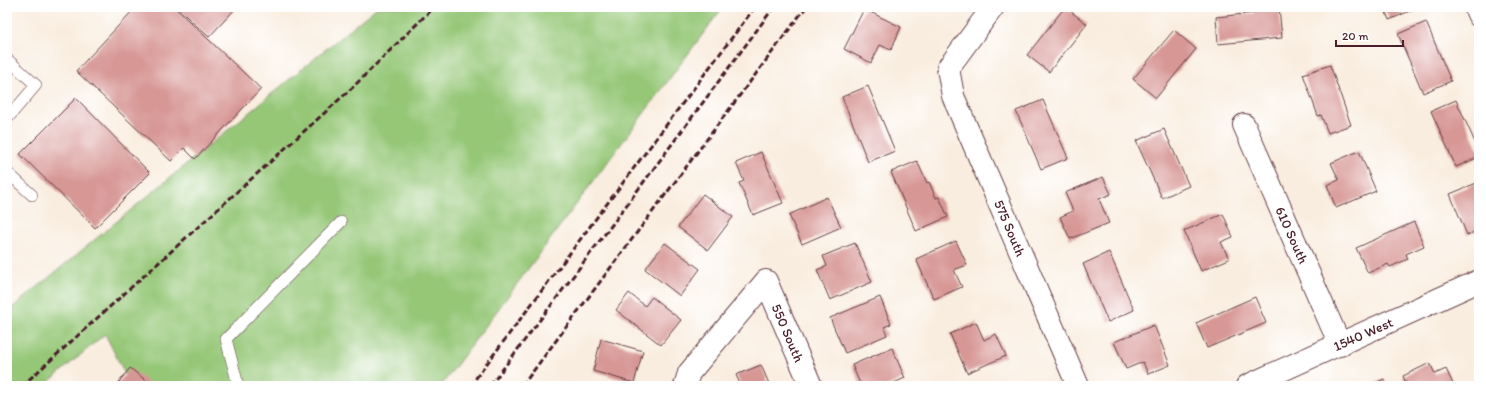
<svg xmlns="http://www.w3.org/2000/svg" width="1486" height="393" viewBox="0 0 1486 393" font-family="Itim,sans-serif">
<rect width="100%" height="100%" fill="#fff"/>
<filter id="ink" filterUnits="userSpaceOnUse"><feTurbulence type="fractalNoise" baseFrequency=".025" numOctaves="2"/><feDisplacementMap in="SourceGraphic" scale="8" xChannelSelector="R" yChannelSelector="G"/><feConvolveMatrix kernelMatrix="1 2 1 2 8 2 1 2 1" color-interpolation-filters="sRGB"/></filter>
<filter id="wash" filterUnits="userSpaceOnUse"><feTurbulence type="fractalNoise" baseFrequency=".012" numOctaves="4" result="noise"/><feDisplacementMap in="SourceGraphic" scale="16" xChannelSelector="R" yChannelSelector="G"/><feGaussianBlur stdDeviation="0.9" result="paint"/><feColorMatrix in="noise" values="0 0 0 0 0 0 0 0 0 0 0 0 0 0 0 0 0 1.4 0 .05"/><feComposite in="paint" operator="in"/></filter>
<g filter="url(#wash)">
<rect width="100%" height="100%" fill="#f9eddf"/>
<path fill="#95c777" stroke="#707351" d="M 377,7 L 723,7 L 441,386 L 131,386 L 105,334 L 44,386 L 7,386 L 7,312 Z"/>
<g id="blocks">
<path fill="#d79795" d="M 136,7 L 174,7 L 261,89 L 195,159 L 184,148 L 171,161 L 76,71 Z
M 176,7 L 237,7 L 209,37 Z
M 1065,7 L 1087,24 L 1049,72 L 1027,55 Z
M 1279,7 L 1282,38 L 1218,44 L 1216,17 L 1255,13 L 1254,10 Z
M 1384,7 L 1419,7 L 1389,20 Z
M 864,9 L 901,27 L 891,50 L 880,45 L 871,63 L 844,49 Z
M 1426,22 L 1451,81 L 1423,93 L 1398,34 Z
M 1174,30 L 1196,49 L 1156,98 L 1133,79 Z
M 1330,65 L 1351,125 L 1328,133 L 1321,115 L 1318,116 L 1303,74 Z
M 868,86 L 895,151 L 868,162 L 842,97 Z
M 76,98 L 150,173 L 95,228 L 20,154 Z
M 1043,100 L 1068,158 L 1041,169 L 1016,111 Z
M 1456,100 L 1479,151 L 1479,157 L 1456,167 L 1431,111 Z
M 1164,129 L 1189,186 L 1162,198 L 1136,141 Z
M 1359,151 L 1376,191 L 1336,208 L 1327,185 L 1339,180 L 1331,163 Z
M 761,152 L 783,203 L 753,215 L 739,183 L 744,181 L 736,163 Z
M 917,161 L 927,183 L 929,182 L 936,198 L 939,197 L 948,217 L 916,231 L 891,172 Z
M 1103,177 L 1111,194 L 1099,199 L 1109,223 L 1070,239 L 1060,217 L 1073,211 L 1065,193 Z
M 1479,182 L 1479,230 L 1467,235 L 1450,194 Z
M 703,194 L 733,217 L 708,250 L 678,227 Z
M 827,197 L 841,227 L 802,244 L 789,215 Z
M 1223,214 L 1233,237 L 1221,242 L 1229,259 L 1201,271 L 1184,231 Z
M 1414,222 L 1424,246 L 1406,254 L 1408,259 L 1390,267 L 1388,264 L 1368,273 L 1356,248 Z
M 956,241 L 967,265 L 954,270 L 962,287 L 934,299 L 916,259 Z
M 665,243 L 700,269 L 680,296 L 645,269 Z
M 855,243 L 872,282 L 830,300 L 817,270 L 827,266 L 823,256 Z
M 1109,252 L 1134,310 L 1108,322 L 1083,264 Z
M 629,293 L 645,306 L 652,297 L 681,320 L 661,345 L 616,310 Z
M 880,297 L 891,324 L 884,327 L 887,335 L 845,353 L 830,318 Z
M 1255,297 L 1266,323 L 1207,348 L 1196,323 Z
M 976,322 L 984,340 L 996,334 L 1006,356 L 967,373 L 950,334 Z
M 1154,325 L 1170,365 L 1148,374 L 1143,362 L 1126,369 L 1114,342 Z
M 601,339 L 643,351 L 634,383 L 593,371 Z
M 892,348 L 905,378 L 887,386 L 861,386 L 852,365 Z
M 1430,363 L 1435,374 L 1446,369 L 1454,386 L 1407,386 L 1403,376 Z
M 761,365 L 770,386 L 741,386 L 736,375 Z
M 130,368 L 153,386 L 116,386 Z
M 1384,379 L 1387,386 L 1369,386 Z"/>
</g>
</g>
<g filter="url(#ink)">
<use href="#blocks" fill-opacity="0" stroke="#643e46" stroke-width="1"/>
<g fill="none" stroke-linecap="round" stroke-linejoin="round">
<g stroke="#643e46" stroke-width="12">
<path id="service" d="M 7,59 L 36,85 L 7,119
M 7,172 L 32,195
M 236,386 L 237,381 L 226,339 L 341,222"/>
</g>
<g stroke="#643e46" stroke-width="24">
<path id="minor" d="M 993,7 L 948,68 L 953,96 L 1078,386
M 1475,7 L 1479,16
M 1244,125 L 1340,345
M 685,386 L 689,373 L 766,281 L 811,386
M 1247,386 L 1479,281"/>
</g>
<use href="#service" stroke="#fff" stroke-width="11"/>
<use href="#minor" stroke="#fff" stroke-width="22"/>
<path stroke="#4a1f2b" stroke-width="3" stroke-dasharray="6 3" stroke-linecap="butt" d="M 22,386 L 352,88 L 434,7
M 470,386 L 755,7
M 490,386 L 611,226 L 774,7
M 522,386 L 806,7"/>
</g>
</g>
<g text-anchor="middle" stroke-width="3.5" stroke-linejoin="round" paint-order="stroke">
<g font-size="14" fill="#4a1f2b" stroke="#fff">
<text transform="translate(1010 228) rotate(67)" y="5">575 South</text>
<text transform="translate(1292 235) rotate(66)" y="5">610 South</text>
<text transform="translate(788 333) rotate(67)" y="5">550 South</text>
<text transform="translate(1363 334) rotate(-24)" y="5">1540 West</text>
</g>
</g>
<rect width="1486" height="393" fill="none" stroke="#fff" stroke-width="24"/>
<path d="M1336 40v6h67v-6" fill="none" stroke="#4a1f2b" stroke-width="2"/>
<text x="1342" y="40" font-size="12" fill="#4a1f2b" stroke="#ffffff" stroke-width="3" paint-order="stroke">20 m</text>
</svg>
